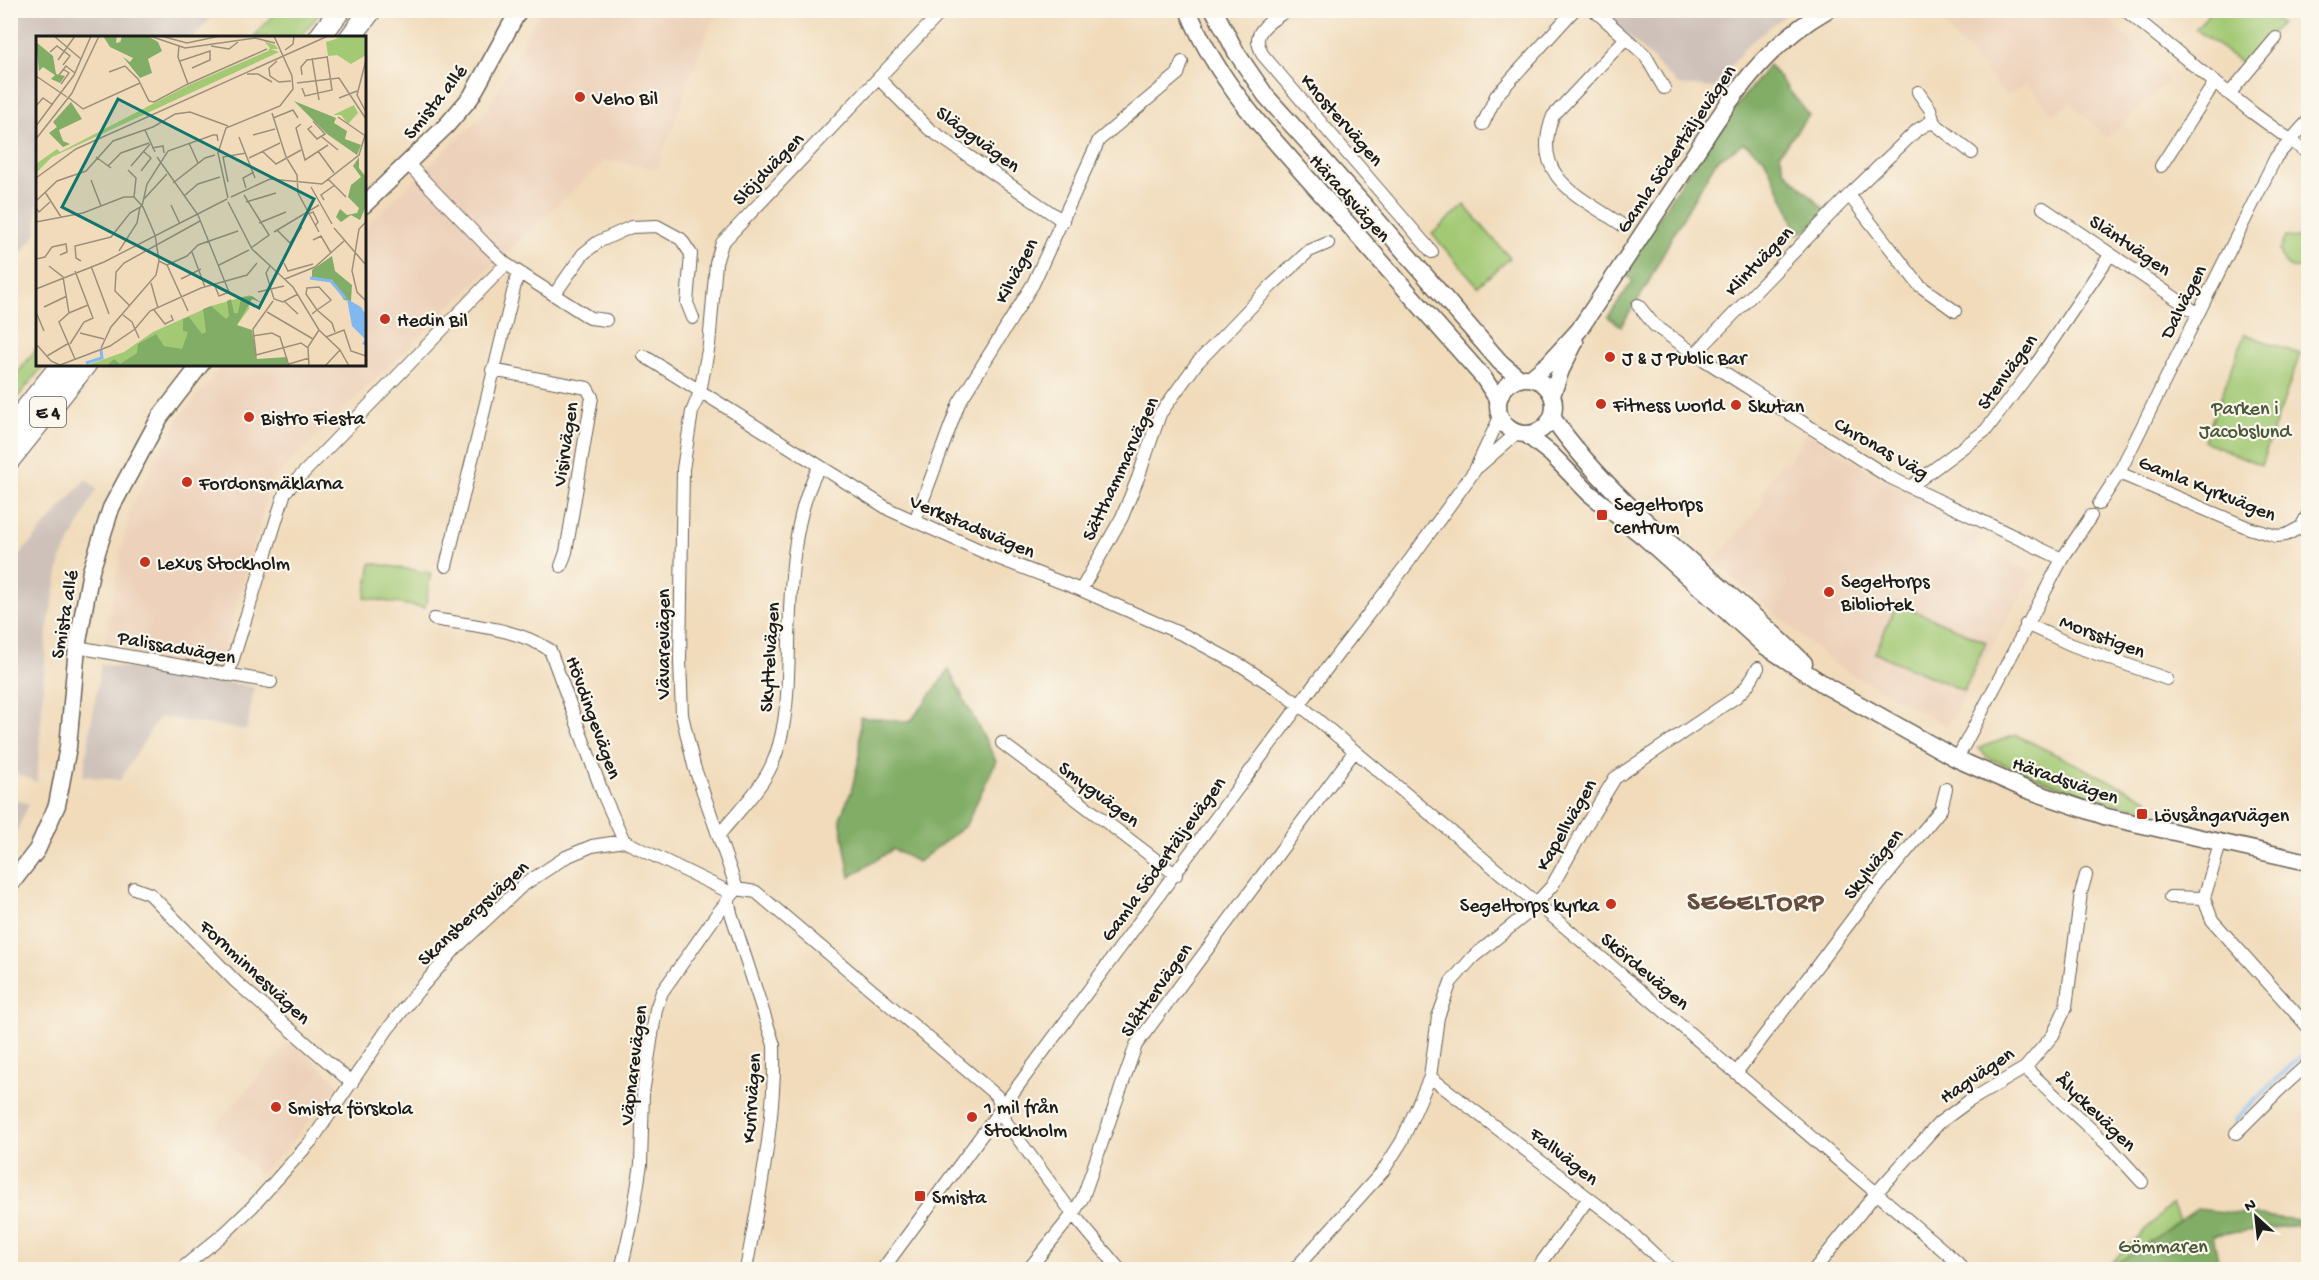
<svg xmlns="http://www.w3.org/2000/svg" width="2319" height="1280" viewBox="0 0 2319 1280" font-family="'Gochi Hand',sans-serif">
<rect width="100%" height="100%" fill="#fbf7ec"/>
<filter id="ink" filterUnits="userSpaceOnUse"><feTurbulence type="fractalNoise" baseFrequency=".0167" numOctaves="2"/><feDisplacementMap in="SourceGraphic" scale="12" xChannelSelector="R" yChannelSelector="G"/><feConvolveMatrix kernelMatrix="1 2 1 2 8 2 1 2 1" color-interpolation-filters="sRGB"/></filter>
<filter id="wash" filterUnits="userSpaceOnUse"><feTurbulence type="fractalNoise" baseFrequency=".008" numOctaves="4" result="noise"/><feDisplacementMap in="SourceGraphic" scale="24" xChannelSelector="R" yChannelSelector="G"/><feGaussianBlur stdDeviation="1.35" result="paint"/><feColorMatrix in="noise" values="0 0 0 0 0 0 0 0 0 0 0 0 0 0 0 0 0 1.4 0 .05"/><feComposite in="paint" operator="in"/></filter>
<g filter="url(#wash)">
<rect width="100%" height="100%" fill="#f1dbbb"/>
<path fill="#edd1ba" d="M 540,11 L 723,11 L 710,25 L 657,169 L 605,160 L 492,266 L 272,480 L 219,667 L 104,643 L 129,511 L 181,415 L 223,365 L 364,364 L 365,227 L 486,112 Z
M 1933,11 L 2103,11 L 2116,27 L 2169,81 L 2107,138 L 2071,103 L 2053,115 L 2027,83 L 2006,96 Z
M 1807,432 L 1884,480 L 1984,525 L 1975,547 L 2034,573 L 1947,726 L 1835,665 L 1714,561 L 1761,506 L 1764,489 L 1782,461 L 1787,464 Z
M 291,1040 L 340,1085 L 289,1145 L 260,1174 L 212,1129 Z"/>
<path fill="#cec1ba" d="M 11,10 L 216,11 L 194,37 L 38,38 L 37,233 L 11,267 Z
M 1604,11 L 1796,11 L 1784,16 L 1747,45 L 1714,88 L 1678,85 Z
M 86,479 L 97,489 L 61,559 L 47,631 L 37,782 L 11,771 L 11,565 Z
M 101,664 L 254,687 L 247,730 L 159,717 L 120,780 L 83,776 Z
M 11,798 L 29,804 L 11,844 L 10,798 Z"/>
<path fill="#a3c974" stroke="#607248" stroke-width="1.5" d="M 276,11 L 276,10 L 322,11 L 300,37 L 254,37 Z
M 2212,11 L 2264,11 L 2281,23 L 2242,63 L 2195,29 Z
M 1464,205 L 1510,258 L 1478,286 L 1432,234 Z
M 2285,237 L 2297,238 L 2303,244 L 2305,266 C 2289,273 2283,264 2279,250 Z
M 2245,334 L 2300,354 L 2261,465 L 2204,441 Z
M 37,348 L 38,364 L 44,365 L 11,405 L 11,382 Z
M 371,563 L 431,573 L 425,608 L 365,598 Z
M 1897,603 L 1986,642 L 1964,691 L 1875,653 Z
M 2016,735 L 2149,800 L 2146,809 L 2095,800 L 1988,758 L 1978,748 Z
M 2172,1204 L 2199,1269 L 2104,1270 Z"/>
<path fill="#82ad66" stroke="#4f6441" stroke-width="1.5" d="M 1769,65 L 1809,115 L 1780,153 L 1784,170 L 1826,211 L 1808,229 L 1797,234 L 1789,210 L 1764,158 L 1744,143 L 1716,161 L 1674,233 L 1646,287 L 1621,326 L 1608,317 L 1633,281 L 1623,272 L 1705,146 Z
M 949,670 L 996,761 L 966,825 L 918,862 L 893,849 L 850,877 L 840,818 L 851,792 L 859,759 L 860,717 L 910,722 Z
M 2197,1209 L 2308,1221 L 2308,1224 L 2213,1235 L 2220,1269 L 2109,1269 Z"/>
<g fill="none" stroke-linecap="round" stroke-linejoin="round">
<path stroke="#80b8f0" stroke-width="4" d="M 2235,1120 L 2308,1049"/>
</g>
</g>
<g filter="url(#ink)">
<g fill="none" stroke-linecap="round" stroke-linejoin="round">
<g stroke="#675f54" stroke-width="14">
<path id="street" d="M 1287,10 C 1278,17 1259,26 1258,39 C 1257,43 1261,50 1262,54 L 1432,252
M 1594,10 L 1645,55 L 1664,88
M 2125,10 L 2253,113 L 2308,153
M 879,79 L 929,129 L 1063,221
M 1918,92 L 1930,109 L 1934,123 L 1972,153
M 2230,93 L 2276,38
M 1483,124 L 1496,96 L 1574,10
M 408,164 L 486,245 L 506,264 L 590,318 L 606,320
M 2161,166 L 2215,82
M 1849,195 L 1919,285 L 1955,311
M 2043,208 L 2197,313
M 1622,225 C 1580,196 1529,178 1553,116 L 1625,39
M 554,295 L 583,254 L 598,242 L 631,227 L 657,226 L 681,239 L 691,254 L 687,303 L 693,318
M 1638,305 L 1654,325 L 1695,354 L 1887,476 L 2062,559 L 1957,759
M 1695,354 L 1849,195 L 1917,130 L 1927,124 L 1934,123
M 644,356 L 890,510 L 995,557 L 1081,590 L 1186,636 L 1242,666 L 1276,688 L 1300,705 L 1609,964 L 1957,1262 L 1963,1270
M 492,370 L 587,388 L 592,397 L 566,552 L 561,566
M 1478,467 L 1517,433
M 2119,473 L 2249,528 L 2276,536 L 2286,535 L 2301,527 L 2308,514
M 1910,487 L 1986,430 L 2037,363 L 2110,255
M 2099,504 L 2119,473 L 2276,157 L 2308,121
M 915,521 L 959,403 L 1033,284 L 1099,140 L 1178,74 L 1182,62
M 2062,559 L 2091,516
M 446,566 L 518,272
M 1081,590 L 1122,517 L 1138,478 L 1160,414 L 1197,363 L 1272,285 L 1309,251 L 1328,243
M 434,619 C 473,626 516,628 550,650 L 603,794 L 624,841
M 2026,624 L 2072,645 L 2167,679
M 77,647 L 271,682
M 228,675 L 285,492 L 506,264
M 1002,743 L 1176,875
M 719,835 C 738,811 765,786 775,757 C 788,722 788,682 789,645 C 790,589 792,516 819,467
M 2220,844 L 2204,898 L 2212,920 L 2308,1027
M 134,888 L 150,894 L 236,982 L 352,1083
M 2170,897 L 2204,898
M 728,899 L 731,913 L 774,1045 C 776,1120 759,1196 746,1270
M 2025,1068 L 2109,1146 L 2142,1182
M 1736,1073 L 1866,901 L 1941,809 L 1946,789
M 1430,1077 L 1620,1222 L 1671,1270
M 2236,1133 L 2278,1091 L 2308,1064
M 180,1270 L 225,1233 L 252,1207 L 312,1140 L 387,1030 L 418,991 L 455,949 L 522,886 L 566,857 L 592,846 L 624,841 L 727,891 L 737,889 L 756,892 L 997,1096 L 1006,1122 L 1073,1214 L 1120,1270
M 621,1270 L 632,1221 L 641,1164 L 643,1093 L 656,1009 L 662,992 L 717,914 L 737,889 L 694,766 L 682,715 L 680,660 L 683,469 L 692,412 L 700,392 L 709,345 L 716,263 L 722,243 L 943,10
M 882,1270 L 1314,685 L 1410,560 L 1475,470 L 1500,417
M 1028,1270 L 1073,1214 L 1083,1197 L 1136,1045 L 1354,752
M 1294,1270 L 1383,1171 L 1402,1141 L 1430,1077 L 1438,1017 L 1451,982 L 1473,957 L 1524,916 L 1552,886 L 1585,827 L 1615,778 L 1736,697 L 1747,686 L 1758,668
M 1536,1270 L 1588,1199
M 1814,1270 L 1877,1192 L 1939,1123 L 1969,1101 L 2025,1068 L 2053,1035 L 2066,1007 L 2081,893 L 2086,875"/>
</g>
<g stroke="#675f54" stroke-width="19">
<path id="secondary" d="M 1188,10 C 1205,52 1229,86 1257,121 L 1483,377 L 1498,400
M 1214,10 L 1236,52 L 1266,96 L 1365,206 L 1500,362 L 1520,379
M 364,205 L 446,126 L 471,97 L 519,10
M 1531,378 L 1549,363 L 1579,330 C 1612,280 1645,230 1678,180 C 1721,114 1756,50 1827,10
M1498 406a28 28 0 1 1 56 0a28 28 0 1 1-56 0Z
M 1552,395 L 1561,370 L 1575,342
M 1552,417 C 1618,513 1723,581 1804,663
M 1526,434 L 1551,454 L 1589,493 L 1644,537 L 1765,646 L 1828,687 L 1957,759 L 2025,789 L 2107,817 L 2308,862
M 10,885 L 37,850 L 57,805 L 68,747 L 77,647 L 91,571 L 111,508 L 160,417 L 201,364"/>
</g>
<g stroke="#675f54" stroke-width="23">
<path id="highway" d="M 319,38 L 340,10
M 350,38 L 371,10
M 10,429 L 62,364
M 10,459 L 86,364"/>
</g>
<use href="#street" stroke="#fff" stroke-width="12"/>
<use href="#secondary" stroke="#fff" stroke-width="16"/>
<use href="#highway" stroke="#fff" stroke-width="21"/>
</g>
</g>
<g fill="#c8321e" stroke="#fbf7ec" stroke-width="2">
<circle cx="580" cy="97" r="6"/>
<circle cx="385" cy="319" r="6"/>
<circle cx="1610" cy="357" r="6"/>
<circle cx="1601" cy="404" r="6"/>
<circle cx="1736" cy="405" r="6"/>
<circle cx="249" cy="417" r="6"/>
<circle cx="187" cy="482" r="6"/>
<rect x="1596" y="509" width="12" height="12" rx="3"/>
<circle cx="145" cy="562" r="6"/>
<circle cx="1829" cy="592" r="6"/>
<rect x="2136" y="808" width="12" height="12" rx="3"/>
<circle cx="1611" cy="904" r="6"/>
<circle cx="276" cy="1107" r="6"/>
<circle cx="972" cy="1117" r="6"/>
<rect x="914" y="1190" width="12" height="12" rx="3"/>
</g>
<g text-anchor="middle" stroke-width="4.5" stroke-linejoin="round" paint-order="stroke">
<rect fill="#fbf7ec" stroke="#5f5e5a" stroke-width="1.5" x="30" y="397" width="36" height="30" rx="4.5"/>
<g font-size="18" font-weight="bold" fill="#1c1c1c">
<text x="48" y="418">E 4</text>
</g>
<g font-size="20" fill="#1c1c1c" stroke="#fbf7ec" text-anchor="start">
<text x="592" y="104">Veho Bil</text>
<text x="397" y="326">Hedin Bil</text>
<text x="1622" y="364">J &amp; J Public Bar</text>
<text x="1613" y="411">Fitness world</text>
<text x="1748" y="412">Skutan</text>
<text x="261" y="424">Bistro Fiesta</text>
<text x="199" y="489">Fordonsmäklarna</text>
<text x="1614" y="510">Segeltorps<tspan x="1614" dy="23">centrum</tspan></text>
<text x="157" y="569">Lexus Stockholm</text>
<text x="1841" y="587">Segeltorps<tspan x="1841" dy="23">Bibliotek</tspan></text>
<text x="2154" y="821">Lövsångarvägen</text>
<text x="1599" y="911" text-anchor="end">Segeltorps kyrka</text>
<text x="984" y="1113">1 mil från<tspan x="984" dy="23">Stockholm</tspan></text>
<text x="288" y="1114">Smista förskola</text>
<text x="932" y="1203">Smista</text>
</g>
<g font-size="20" fill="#1c1c1c" stroke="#fbf7ec">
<text transform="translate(434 101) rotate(-51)" y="7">Smista allé</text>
<text transform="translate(1343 119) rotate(49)" y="7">Knostervägen</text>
<text transform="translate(979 138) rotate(36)" y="7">Släggvägen</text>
<text transform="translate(1675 148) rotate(-56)" y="7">Gamla Södertäljevägen</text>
<text transform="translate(767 168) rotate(-46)" y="7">Slöjdvägen</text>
<text transform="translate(1351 197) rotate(48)" y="7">Häradsvägen</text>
<text transform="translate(2131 244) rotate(34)" y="7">Släntvägen</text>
<text transform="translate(1758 260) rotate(-46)" y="7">Klintvägen</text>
<text transform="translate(1015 270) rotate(-62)" y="7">Kilvägen</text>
<text transform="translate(2182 301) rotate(-63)" y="7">Dalvägen</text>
<text transform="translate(2006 371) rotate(-54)" y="7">Stenvägen</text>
<text transform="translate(564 444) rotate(-81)" y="7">Visirvägen</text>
<text transform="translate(1882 447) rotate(30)" y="7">Chronas Väg</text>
<text transform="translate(1119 468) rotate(-65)" y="7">Sätthammarvägen</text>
<text transform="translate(2208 487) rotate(22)" y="7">Gamla Kyrkvägen</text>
<text transform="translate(973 525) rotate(23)" y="7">Verkstadsvägen</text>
<text transform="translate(63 614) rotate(-80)" y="7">Smista allé</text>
<text transform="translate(2103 635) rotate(21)" y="7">Morsstigen</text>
<text transform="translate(662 644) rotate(-90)" y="7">Vävarevägen</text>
<text transform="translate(177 646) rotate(10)" y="7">Palissadvägen</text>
<text transform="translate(768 657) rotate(-86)" y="7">Skyttelvägen</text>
<text transform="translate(595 717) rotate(70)" y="7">Hövdingevägen</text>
<text transform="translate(2066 779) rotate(19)" y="7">Häradsvägen</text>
<text transform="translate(1100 793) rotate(37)" y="7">Smygvägen</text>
<text transform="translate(1565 824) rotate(-60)" y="7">Kapellvägen</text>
<text transform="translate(1162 858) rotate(-54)" y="7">Gamla Södertäljevägen</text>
<text transform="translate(1872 863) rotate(-52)" y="7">Skylvägen</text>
<text transform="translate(472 912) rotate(-43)" y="7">Skansbergsvägen</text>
<text transform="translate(1646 970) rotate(40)" y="7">Skördevägen</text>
<text transform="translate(256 971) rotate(43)" y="7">Fornminnesvägen</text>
<text transform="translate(1155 989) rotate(-55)" y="7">Slåttervägen</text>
<text transform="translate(632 1065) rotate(-83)" y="7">Väpnarevägen</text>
<text transform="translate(1976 1074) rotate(-34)" y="7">Hagvägen</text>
<text transform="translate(750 1098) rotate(-86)" y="7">Kurirvägen</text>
<text transform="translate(2097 1111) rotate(44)" y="7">Ålyckevägen</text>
<text transform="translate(1565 1155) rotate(38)" y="7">Fallvägen</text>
</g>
<g font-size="20" fill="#4b593b" stroke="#fbf7ec">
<text x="2245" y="414">Parken i<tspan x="2245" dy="23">Jacobslund</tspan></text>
<text x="2163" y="1252">Gömmaren</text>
</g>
<g font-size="26" font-weight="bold" letter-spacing="1.5" fill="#654d42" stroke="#fbf7ec">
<text x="1756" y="909">SEGELTORP</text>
</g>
</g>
<g transform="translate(36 36)">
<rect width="330" height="330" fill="#f1dbbb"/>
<path d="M 309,0 L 330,0 L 330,19 L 315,28 L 301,19 L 292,20 L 290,6 ZM 228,5 L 239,9 L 242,13 L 235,13 L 243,16 L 16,121 L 0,137 L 0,128 L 21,113 L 24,116 L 153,49 L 232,15 L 234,12 ZM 318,69 L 322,77 L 312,88 L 305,79 L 297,79 ZM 214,259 L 213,273 L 201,289 L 222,330 L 49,330 L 88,316 L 117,296 L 175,270 Z" fill="#a3c974"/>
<path d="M 67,0 L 81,0 L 80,7 L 84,6 L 83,0 L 84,7 L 86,0 L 112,0 L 122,6 L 126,15 L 112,23 L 116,37 L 104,42 L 87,21 L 94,26 L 97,22 L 74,11 ZM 0,6 L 17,20 L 20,38 L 29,40 L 24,47 L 15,43 L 19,39 L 7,31 L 3,35 ZM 258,65 L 300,82 L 298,87 L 311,95 L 309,103 L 325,109 L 321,119 L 291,98 ZM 35,66 L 46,83 L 23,94 L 27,105 L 34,108 L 27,111 L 13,97 L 21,91 L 17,86 ZM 323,121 L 323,132 L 330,141 L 330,170 L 324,184 L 315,179 L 305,186 L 300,181 L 304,173 L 311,179 L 321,177 L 323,172 L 312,161 L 315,149 L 325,141 L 317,130 ZM 296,220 L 299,235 L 316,249 L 315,265 L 308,264 L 296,244 L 276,241 L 276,234 ZM 216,260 L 226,267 L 216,263 L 201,289 L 216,294 L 221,323 L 251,321 L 252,330 L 70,330 L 78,323 L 84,328 L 101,317 L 102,308 L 120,298 L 128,310 L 146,313 L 152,296 L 147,295 L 147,283 L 153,281 L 166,298 L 170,296 L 167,273 L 175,270 L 190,283 L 193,280 L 191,265 L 195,263 L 198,277 L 202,277 L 205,262 Z" fill="#82ad66"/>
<path d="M 311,263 L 325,271 L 330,279 L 330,310 L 326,308 L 329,303 L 316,290 Z" fill="#80b8f0"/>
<path fill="none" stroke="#80b8f0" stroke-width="3" d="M 274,242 L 295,245 L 310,263M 50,327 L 66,322 L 65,314"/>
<path fill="none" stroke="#9c8f7b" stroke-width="1.5" d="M 18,0 L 45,23M 114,0 L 149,12 L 219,2 L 239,7M 125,0 L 151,7 L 184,0M 175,10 L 193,13 L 202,6M 249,14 L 257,8 L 258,0M 14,16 L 21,10 L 34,20 L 27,29M 276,22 L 283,64M 22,24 L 39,0M 330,24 L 321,59 L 330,76M 144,25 L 174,15 L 174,24 L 156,32M 241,25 L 233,32 L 234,40 L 243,46 L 255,45M 73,36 L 89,30 L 102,43 L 113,65 L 118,66 L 152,48 L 142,21 L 143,10M 211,38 L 222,38 L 236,46M 23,39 L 30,30 L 39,37M 266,39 L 265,31 L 271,24 L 291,21M 0,40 L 31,61M 261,47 L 303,42 L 330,83M 25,48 L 33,37 L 27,33M 152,48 L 231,13M 266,52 L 269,60 L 296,54 L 291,20M 33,62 L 47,73 L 104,47M 303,62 L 321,55M 0,70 L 7,62 L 17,69M 236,77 L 250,121 L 261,139 L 262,157 L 283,196M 302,81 L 328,99M 237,82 L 257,74 L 262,82M 265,88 L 260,92 L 269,124 L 292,109M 0,90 L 38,39 L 55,0M 276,90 L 272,93 L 281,103 L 289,98 L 277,85M 109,94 L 119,116M 217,99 L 239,93M 203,101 L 219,142M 286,101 L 302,114M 0,103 L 36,57 L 63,0M 153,107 L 162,127M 116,112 L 127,110 L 128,117M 226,115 L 240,128 L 265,114M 282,115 L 298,137M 60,121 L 75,132M 121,121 L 162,179 L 193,256 L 183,260 L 179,250M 213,122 L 244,107M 72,130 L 85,117 L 113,107M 95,130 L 114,108M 92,134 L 100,142 L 98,161M 105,135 L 115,122 L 107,115M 0,142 L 40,113 L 292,0M 292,143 L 310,161M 55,144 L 65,170M 192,146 L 187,121 L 210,117M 137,147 L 169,122 L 179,119M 275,151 L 296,188M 210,152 L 207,142 L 218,136M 9,156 L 25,181M 208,159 L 233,199 L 215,212M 148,160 L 162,148 L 184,141M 195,161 L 234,143 L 286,148 L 323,119 L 330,96M 192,162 L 182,117 L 190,92 L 244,70 L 257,53 L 256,40 L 238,0M 107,164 L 131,138M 288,164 L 285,159 L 299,149M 0,165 L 21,145 L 50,135 L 77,105 L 117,91 L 139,78 L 154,76 L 192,90M 192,166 L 216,213 L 257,251 L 283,294 L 304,314 L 313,330M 210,166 L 240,157M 135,169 L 144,188M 0,172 L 3,176 L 14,166M 272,178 L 277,176 L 282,186 L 279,190M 0,186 L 47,177 L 88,161 L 98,161 L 107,171 L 119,199 L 123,225 L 120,239 L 75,291 L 65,312M 330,186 L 323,193 L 316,235 L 321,256 L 330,265M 223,187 L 250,176M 298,192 L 330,229M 241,194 L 254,207 L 266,191M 238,196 L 283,169M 277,204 L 285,200 L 295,217M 83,215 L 101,187 L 104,171M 156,216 L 169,251M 0,223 L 9,221 L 16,211 L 30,208 L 31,216 L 24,219M 45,225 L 40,222 L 39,210 L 75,201 L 94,177 L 106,170 L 111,148 L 132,115 L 177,99 L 181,99 L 182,105M 123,225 L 131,229 L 152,275M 248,227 L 252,235 L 277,228M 131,229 L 151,220 L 162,209 L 202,195M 183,229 L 213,214M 13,230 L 27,241 L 33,277M 55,230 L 73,278M 234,230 L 230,237 L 238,263 L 247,266 L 262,258M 145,243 L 165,233M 249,243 L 279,231 L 308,205M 115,247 L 122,272M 0,253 L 68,226 L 191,163M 222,256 L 248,250M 237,265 L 217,293 L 220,319 L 265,307 L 272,312 L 273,330M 248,265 L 262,278M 93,269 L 79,255 L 80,236 L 88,227 L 164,185M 8,271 L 31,260M 118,274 L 129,288 L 137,284 L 135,279M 0,276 L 8,295M 231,276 L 277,303M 276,278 L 281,274 L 294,265 L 295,264 L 283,251 L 271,252 L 270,258 L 281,274 L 296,287 L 299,296M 87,279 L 96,286 L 103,302M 44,297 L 68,303M 217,300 L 236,297 L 244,301 L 253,330M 290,301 L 308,294 L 315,315 L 330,320M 34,308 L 48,286 L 57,282 L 39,235M 1,309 L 15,325 L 26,330M 272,311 L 283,294M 11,320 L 33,307M 39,323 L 23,286 L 33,277 L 52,269M 253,328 L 273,322M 24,329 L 74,310 L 99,293 L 114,275 L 165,252 L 211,239 L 221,227M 289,330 L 304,314"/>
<path fill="#0f766e" fill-opacity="0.15" stroke="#0f766e" stroke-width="3" d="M 82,63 L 278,163 L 223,272 L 26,171 Z"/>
<rect width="330" height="330" fill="none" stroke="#1c1c1c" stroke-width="3"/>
</g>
<rect width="2319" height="1280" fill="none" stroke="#fbf7ec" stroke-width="36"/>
<g transform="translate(2256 1217) rotate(333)" stroke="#fbf7ec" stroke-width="4.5" paint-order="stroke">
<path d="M0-4.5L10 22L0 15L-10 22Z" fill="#1c1c1c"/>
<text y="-9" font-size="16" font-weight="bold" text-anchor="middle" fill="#1c1c1c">N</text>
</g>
</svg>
